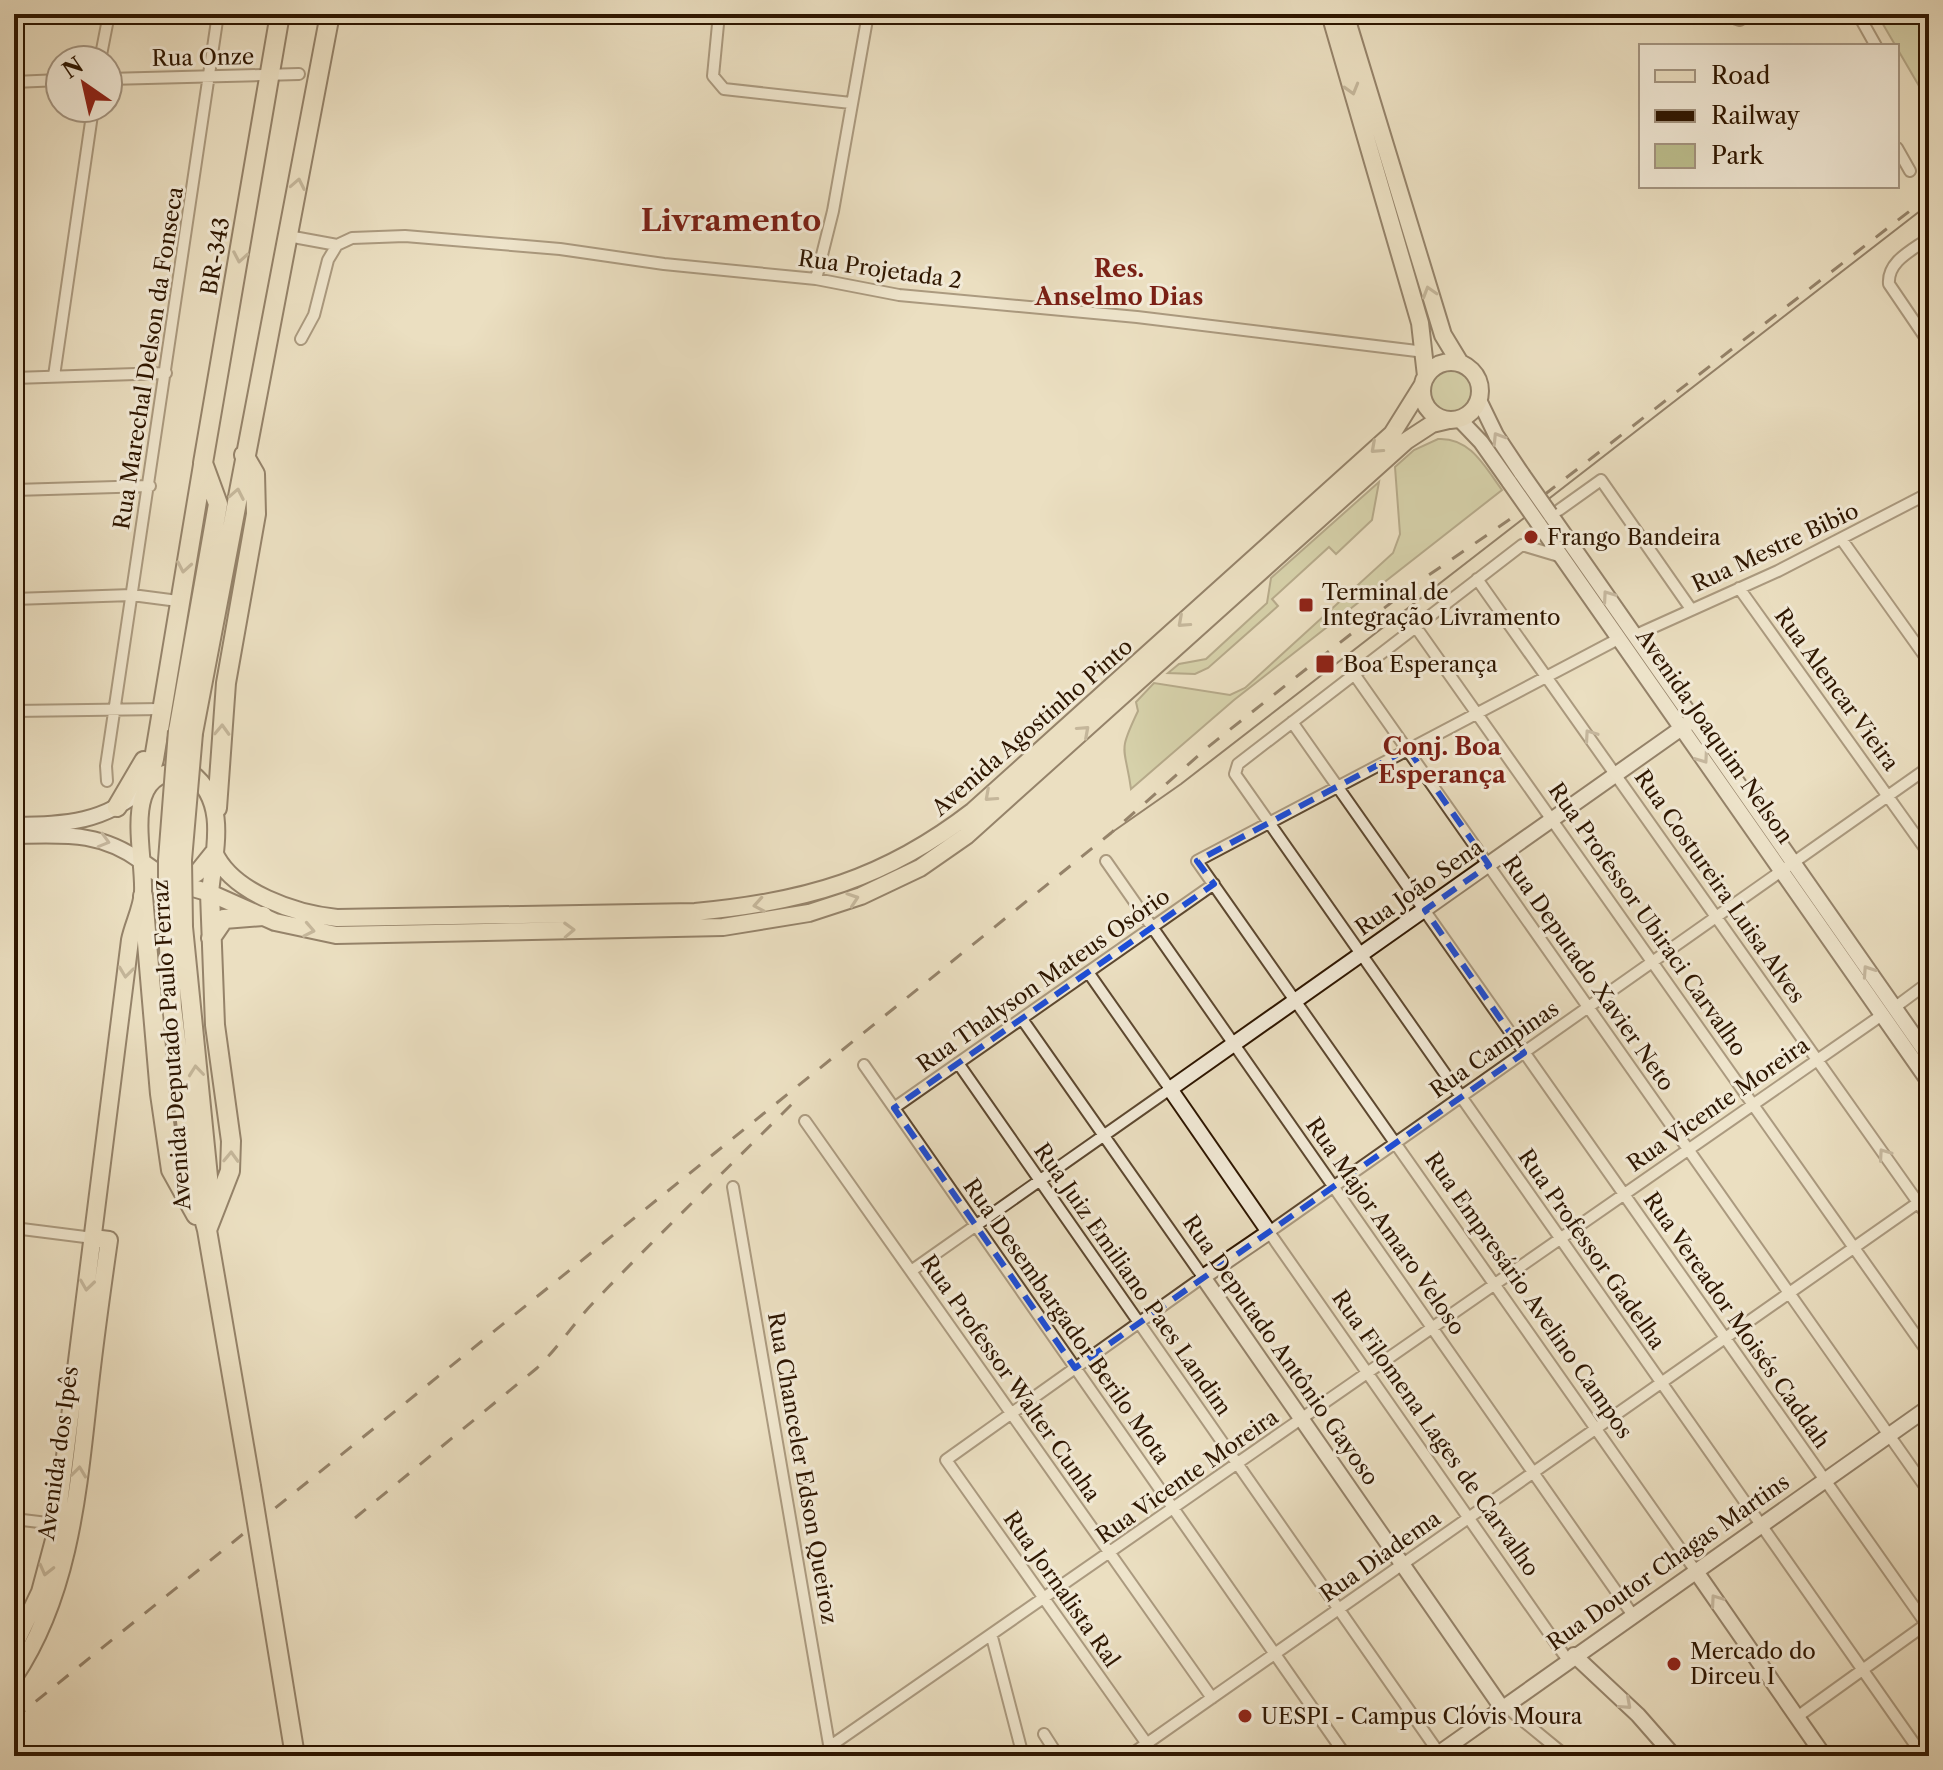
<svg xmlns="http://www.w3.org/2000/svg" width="1943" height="1770" viewBox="0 0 1943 1770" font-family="'Libre Caslon Text',serif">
<rect width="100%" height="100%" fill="#ebdfc1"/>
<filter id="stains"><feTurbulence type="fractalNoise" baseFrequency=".0025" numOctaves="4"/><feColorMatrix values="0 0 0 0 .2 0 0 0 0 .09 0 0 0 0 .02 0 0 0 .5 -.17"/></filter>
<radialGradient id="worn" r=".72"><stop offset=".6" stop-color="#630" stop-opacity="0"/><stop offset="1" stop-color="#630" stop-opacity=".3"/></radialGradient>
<path fill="#bdc08f" stroke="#766b48" stroke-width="2" d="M 1877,14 L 1929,14 L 1929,103 Z
M1427 392a25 25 0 1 1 50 0a25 25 0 1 1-50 0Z
M 1438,439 C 1470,437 1485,467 1502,490 L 1234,700 L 1131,789 C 1125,745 1117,755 1138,711 L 1136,702 L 1154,683 L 1230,695 L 1245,688 L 1393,553 L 1400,534 L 1395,467 L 1414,450 Z
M 1379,482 L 1372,520 L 1336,554 L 1329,547 L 1272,599 L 1278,606 L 1208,668 L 1195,674 L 1168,673 L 1179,664 L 1206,659 L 1267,603 L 1271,578 Z"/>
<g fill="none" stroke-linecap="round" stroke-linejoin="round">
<g stroke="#5d4830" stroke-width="14">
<path id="street" d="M 719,14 L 713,76 L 724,89 L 851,103
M 1722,14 L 1740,20 L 1748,14
M 1858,14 L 1876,46
M 100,60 L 109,14
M 108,79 L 299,74
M 14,82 L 60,80
M 1897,148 L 1910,171
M 288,236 L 337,245
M 1929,238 C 1913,250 1887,261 1889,284 L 1929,343
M 816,279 L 833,211 L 868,14
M 301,339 L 314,315 L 328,260 L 337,245 L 352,238 L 405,236 L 560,249 L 664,264 L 816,279 L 899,295 L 1137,317 L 1425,352
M 54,376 L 93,108
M 14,378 L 166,373
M 14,490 L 150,486
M 1559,510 L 1601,480 L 1691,609
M 1842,540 L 1929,662
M 1562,557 L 1522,545 L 1238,764 L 1235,774 L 1923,1756
M 1477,579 L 1929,1218
M 1739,588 L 1929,854
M 14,599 L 132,595 L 178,601
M 1415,626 L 1929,1354
M 1636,635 L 1778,571 L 1929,493
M 1620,638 L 1197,861 L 1695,1570
M 1354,674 L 1929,1492
M 14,711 L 161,709
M 1292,722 L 1929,1628
M 107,781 L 106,766 L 218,14
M 1106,861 L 1632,1614
M 1894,1008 L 1929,982
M 1022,1019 L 1203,1277 L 946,1460 L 1147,1744
M 958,1063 L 1439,1753
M 864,1065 L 1346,1756
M 894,1108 L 1214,884
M 805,1121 L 1212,1698
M 733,1187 L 831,1756
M 14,1228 L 93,1238
M 911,1271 L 1170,1089 L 1088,972
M 14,1519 L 56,1524
M 992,1637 L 1023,1756
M 1567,1659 L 1269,1232 L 1929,767
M 1505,1706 L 1566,1756
M 1797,1717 L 1929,1622
M 1044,1734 L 1058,1756
M 829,1747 L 1882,1015
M 1129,1756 L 1929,1195"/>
</g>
<g stroke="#2e1600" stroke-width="18">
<path id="secondary" d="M 1479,400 L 1496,435 L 1522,474
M 1459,419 L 1481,442 L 1510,483
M 1550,514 L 1929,1057
M 1538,523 L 1929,1082
M 14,825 C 69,824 102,823 146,787
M 14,836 C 64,835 100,831 142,862
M 1695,1570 L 1824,1756
M 1574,1655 L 1638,1715 L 1674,1756
M 1502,1708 L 1203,1277 L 1269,1232 L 1170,1089 L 1693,720
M 1435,1756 L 1929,1407"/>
</g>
<g stroke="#2e1600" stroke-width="20">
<path id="primary" d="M 1330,14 L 1420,323 L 1426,376
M 1345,14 L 1443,335 L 1460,363
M1422 391a29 29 0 1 1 58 0a29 29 0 1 1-58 0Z
M 214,852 C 232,893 296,914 337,918 L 695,912 C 805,902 885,879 973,811 L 1392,434 L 1422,386
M 142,862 L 169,881 L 210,893 L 275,922 L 336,935 L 723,927 L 809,913 L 861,896 L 920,868 L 966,836 L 1406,441 L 1432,424 L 1449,420
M 179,883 L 197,873 L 213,853
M 14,1646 L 40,1592 L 55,1536 L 130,940 C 133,925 142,908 143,892 C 145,850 117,762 191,773 C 229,802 214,851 210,893
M 14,1677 C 75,1586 79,1473 92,1367 C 97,1325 103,1282 109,1240 L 93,1238"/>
</g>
<g stroke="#2e1600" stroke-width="22">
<path id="highway" d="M 178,731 L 218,504 L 203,463 L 280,14
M 193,733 L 330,14
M 146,787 L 154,759 L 203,465
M 117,807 L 144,761
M 217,808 L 226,683 L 256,514 L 255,474 L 244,455
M 143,896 L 160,1094 L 171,1170 L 196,1215
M 183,927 L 208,1177 L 207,1208
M 168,928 L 172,1007 L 193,1178 L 207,1230 L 251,1486
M 211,938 L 224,919 L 263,916
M 207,1230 L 230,1171 L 231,1141 L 215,1025 L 210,893
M 267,1584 L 295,1756"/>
</g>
<use href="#street" stroke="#f2ead7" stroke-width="10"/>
<use href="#secondary" stroke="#f2ead7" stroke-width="14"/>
<use href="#primary" stroke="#ebdfc1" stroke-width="16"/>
<use href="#highway" stroke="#ebdfc1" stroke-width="18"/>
<path stroke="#2e1600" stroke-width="2" d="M 1111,833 L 1181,784 L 1929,204"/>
<path stroke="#2e1600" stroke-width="3" stroke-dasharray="14 14" stroke-linecap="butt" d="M 355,1518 L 537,1368 C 558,1348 573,1324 593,1303 C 659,1234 728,1168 796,1100
M 14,1719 L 1111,833 L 1208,747 L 1310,666 L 1410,588 L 1535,502 L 1929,196"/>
<g stroke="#2e1600" stroke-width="18" stroke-linecap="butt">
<path id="secondary-bridge" d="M 1522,474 L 1550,514
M 1510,483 L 1538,523"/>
</g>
<g stroke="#2e1600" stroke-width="22" stroke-linecap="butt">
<path id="highway-bridge" d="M 183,927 L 182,860 L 193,733
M 168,928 L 168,860 L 178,731
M 251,1486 L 267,1584"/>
</g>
<use href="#secondary-bridge" stroke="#f2ead7" stroke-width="14"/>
<use href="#highway-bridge" stroke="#ebdfc1" stroke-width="18"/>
</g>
<defs><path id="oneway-chevron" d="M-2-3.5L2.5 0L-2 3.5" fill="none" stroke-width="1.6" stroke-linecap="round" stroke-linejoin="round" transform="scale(2)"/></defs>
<g stroke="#96856a">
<use href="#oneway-chevron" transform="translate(1352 89) rotate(74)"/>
<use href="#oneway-chevron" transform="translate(298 184) rotate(-79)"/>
<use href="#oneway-chevron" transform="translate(240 257) rotate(100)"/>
<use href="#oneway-chevron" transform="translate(1429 292) rotate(-107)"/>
<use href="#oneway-chevron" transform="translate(1376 448) rotate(138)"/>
<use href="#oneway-chevron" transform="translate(237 494) rotate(-79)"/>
<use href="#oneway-chevron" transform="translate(184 567) rotate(100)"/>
<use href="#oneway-chevron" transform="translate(1183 622) rotate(138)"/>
<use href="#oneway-chevron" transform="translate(222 730) rotate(-88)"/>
<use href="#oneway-chevron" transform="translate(1084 731) rotate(-42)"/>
<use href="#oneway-chevron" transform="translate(990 796) rotate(138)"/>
<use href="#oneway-chevron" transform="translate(853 899) rotate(-19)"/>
<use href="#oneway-chevron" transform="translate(759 905) rotate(170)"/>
<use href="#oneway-chevron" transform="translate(309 930) rotate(11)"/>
<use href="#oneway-chevron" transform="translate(569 930) rotate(-2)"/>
<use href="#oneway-chevron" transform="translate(126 972) rotate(97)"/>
<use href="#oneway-chevron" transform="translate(196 1071) rotate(-96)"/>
<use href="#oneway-chevron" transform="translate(231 1157) rotate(-88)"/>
<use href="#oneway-chevron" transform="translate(87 1285) rotate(98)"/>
<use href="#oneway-chevron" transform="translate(79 1472) rotate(-83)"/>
<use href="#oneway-chevron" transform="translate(46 1570) rotate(104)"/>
</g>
<g stroke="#9a8b76">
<use href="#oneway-chevron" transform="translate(1498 438) rotate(-122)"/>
<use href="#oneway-chevron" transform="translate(1608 596) rotate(-125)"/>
<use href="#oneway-chevron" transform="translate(1590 735) rotate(-125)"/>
<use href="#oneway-chevron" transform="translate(1703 758) rotate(55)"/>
<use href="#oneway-chevron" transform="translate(104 841) rotate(16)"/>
<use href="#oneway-chevron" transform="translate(1868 971) rotate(-124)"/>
<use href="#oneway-chevron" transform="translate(1884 1154) rotate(-125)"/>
<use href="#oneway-chevron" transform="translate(1716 1600) rotate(-125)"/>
<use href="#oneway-chevron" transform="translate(1626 1704) rotate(42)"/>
</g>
<path d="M0 0H1943V1770H0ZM 1408,749 L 1489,865 L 1425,910 L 1524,1053 L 1075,1368 L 894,1108 L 1214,884 L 1197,861 Z" fill="#ebdfc1" fill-opacity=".55" fill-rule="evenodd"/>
<path fill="none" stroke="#1d4ed8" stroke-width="6" stroke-dasharray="16 10" stroke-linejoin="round" d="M 1408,749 L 1489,865 L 1425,910 L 1524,1053 L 1075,1368 L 894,1108 L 1214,884 L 1197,861 Z"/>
<g fill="#8f2418" stroke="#f2ead7" stroke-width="3">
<circle cx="1531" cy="537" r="8"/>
<rect x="1298" y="597" width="16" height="16" rx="4"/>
<rect x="1315" y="654" width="20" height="20" rx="4"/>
<circle cx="1674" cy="1664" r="8"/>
<circle cx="1245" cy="1716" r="8"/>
</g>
<g text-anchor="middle" stroke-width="6" stroke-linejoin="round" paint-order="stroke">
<g font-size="22" fill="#2e1600" stroke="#f2ead7">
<text transform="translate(203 57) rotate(-1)" y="8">Rua Onze</text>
<text transform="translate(215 256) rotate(-80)" y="8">BR-343</text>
<text transform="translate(880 269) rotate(8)" y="8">Rua Projetada 2</text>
<text transform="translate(148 358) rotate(-81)" y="8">Rua Marechal Delson da Fonseca</text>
<text transform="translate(1775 547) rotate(-25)" y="8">Rua Mestre Bibio</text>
<text transform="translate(1837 689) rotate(54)" y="8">Rua Alencar Vieira</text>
<text transform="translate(1032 727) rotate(-41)" y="8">Avenida Agostinho Pinto</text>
<text transform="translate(1715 736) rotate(55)" y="8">Avenida Joaquim Nelson</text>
<text transform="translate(1720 886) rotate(55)" y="8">Rua Costureira Luisa Alves</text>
<text transform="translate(1419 887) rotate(-35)" y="8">Rua João Sena</text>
<text transform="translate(1648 919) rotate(55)" y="8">Rua Professor Ubiraci Carvalho</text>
<text transform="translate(1589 973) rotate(55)" y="8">Rua Deputado Xavier Neto</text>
<text transform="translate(1043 980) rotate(-35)" y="8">Rua Thalyson Mateus Osório</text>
<text transform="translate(171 1045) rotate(-94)" y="8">Avenida Deputado Paulo Ferraz</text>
<text transform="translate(1494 1049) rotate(-35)" y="8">Rua Campinas</text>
<text transform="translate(1718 1104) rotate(-35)" y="8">Rua Vicente Moreira</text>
<text transform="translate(1386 1226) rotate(55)" y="8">Rua Major Amaro Veloso</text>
<text transform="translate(1592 1249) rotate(55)" y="8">Rua Professor Gadelha</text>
<text transform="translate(1133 1279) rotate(55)" y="8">Rua Juiz Emiliano Paes Landim</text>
<text transform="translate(1529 1295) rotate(55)" y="8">Rua Empresário Avelino Campos</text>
<text transform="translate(1737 1320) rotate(55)" y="8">Rua Vereador Moisés Caddah</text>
<text transform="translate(1067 1321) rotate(55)" y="8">Rua Desembargador Berilo Mota</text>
<text transform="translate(1281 1350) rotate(55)" y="8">Rua Deputado Antônio Gayoso</text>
<text transform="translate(1011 1378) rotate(55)" y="8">Rua Professor Walter Cunha</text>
<text transform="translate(1436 1433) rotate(55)" y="8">Rua Filomena Lages de Carvalho</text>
<text transform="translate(58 1453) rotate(-82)" y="8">Avenida dos Ipês</text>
<text transform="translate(803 1468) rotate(80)" y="8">Rua Chanceler Edson Queiroz</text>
<text transform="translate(1187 1476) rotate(-35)" y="8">Rua Vicente Moreira</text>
<text transform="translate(1380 1556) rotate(-35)" y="8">Rua Diadema</text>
<text transform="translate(1668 1562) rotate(-35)" y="8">Rua Doutor Chagas Martins</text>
<text transform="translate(1062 1589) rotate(55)" y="8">Rua Jornalista Ral</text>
</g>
<g font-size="22" fill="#2e1600" stroke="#f2ead7" text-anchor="start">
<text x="1547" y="545">Frango Bandeira</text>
<text x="1322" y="600">Terminal de<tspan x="1322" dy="25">Integração Livramento</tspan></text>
<text x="1343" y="672">Boa Esperança</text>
<text x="1690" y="1659">Mercado do<tspan x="1690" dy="25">Dirceu I</tspan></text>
<text x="1261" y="1724">UESPI - Campus Clóvis Moura</text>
</g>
<g font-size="24" font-weight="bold" fill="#7a1f14" stroke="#f2ead7">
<text x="1119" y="277">Res.<tspan x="1119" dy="28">Anselmo Dias</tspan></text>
<text x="1442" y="755">Conj. Boa<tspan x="1442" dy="28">Esperança</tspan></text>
</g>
<g font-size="30" font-weight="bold" fill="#7a1f14" stroke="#f2ead7">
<text x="731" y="231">Livramento</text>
</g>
</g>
<rect width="1943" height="1770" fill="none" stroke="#ebdfc1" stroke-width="48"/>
<rect x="16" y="16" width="1911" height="1738" fill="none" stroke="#2e1600" stroke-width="4"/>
<rect x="24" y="24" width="1895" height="1722" fill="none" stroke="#2e1600" stroke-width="2"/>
<rect x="1639" y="44" width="260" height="144" fill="#f2ead7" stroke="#a49581" stroke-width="2"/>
<rect x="1655" y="70" width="40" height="12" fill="#ebdfc1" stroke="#a49581" stroke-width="2"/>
<text x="1711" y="84" font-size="24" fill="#2e1600">Road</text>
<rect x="1655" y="110" width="40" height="12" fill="#2e1600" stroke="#a49581" stroke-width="2"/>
<text x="1711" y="124" font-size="24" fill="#2e1600">Railway</text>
<rect x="1655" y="144" width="40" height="24" fill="#bdc08f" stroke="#a49581" stroke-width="2"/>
<text x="1711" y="164" font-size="24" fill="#2e1600">Park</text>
<g transform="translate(84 84) rotate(326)"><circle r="38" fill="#f2ead7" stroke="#a49581" stroke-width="2"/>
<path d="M0-6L14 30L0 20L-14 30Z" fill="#8f2418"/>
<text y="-12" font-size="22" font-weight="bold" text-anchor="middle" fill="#2e1600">N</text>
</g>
<rect width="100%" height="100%" filter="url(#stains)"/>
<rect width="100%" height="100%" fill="url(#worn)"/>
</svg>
